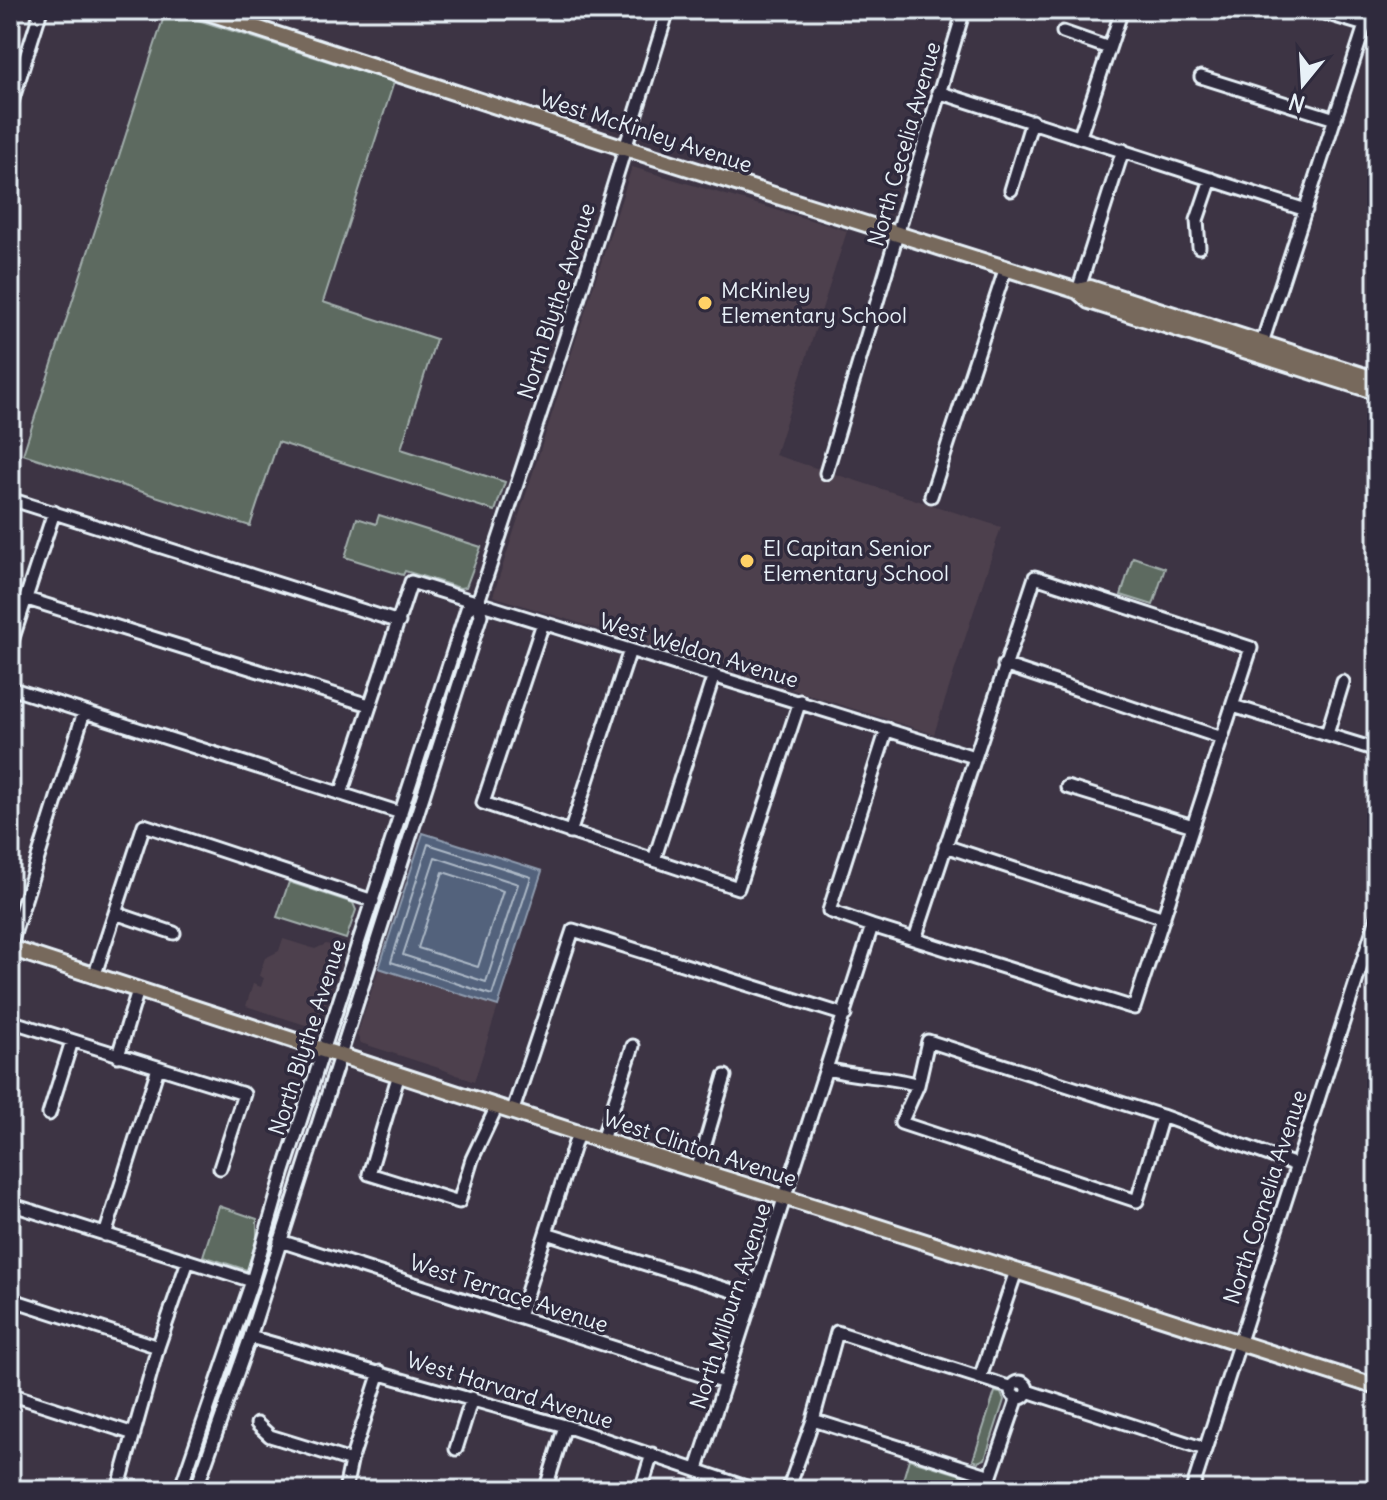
<svg xmlns="http://www.w3.org/2000/svg" width="1387" height="1500" viewBox="0 0 1387 1500" font-family="Delius,sans-serif">
<rect width="100%" height="100%" fill="#3d3444"/>
<filter id="ink" filterUnits="userSpaceOnUse"><feTurbulence type="fractalNoise" baseFrequency=".0125" numOctaves="2"/><feDisplacementMap in="SourceGraphic" scale="16" xChannelSelector="R" yChannelSelector="G"/><feConvolveMatrix kernelMatrix="1 2 1 2 8 2 1 2 1" color-interpolation-filters="sRGB"/></filter>
<g filter="url(#ink)">
<path fill="#4e414d" d="M 632,167 L 847,231 L 775,455 L 1001,527 L 934,734 L 493,596 Z
M 283,939 L 315,949 L 326,944 L 343,949 L 319,1024 L 312,1027 L 246,1006 L 253,984 L 261,987 L 264,978 L 259,976 L 265,958 L 279,951 Z
M 379,968 L 498,1006 L 474,1082 L 442,1069 L 361,1043 L 357,1035 Z"/>
<path fill="#5d6b61" stroke="#a2aeac" stroke-width="2" d="M 166,10 L 394,82 L 323,302 L 436,339 L 401,449 L 505,482 L 495,511 L 278,442 L 250,526 L 23,454 Z
M 379,515 L 481,547 L 466,587 L 460,588 L 405,571 L 403,575 L 345,557 L 357,518 L 376,524 Z
M 1133,557 L 1165,568 L 1153,605 L 1121,595 Z
M 289,882 L 353,903 L 356,910 L 346,939 L 277,917 Z
M 219,1206 L 257,1219 L 257,1238 L 247,1270 L 203,1256 Z
M 995,1392 L 1001,1393 L 1004,1400 L 985,1459 L 978,1462 L 973,1460 Z
M 909,1459 L 974,1479 L 977,1490 L 900,1490 Z"/>
<path fill="#52627c" stroke="#8e9bae" stroke-width="2" d="M 423,833 L 542,871 L 498,1006 L 379,968 Z"/>
<g fill="none" stroke-linecap="round" stroke-linejoin="round">
<path stroke="#acb8c6" stroke-width="2" d="M 428,844 L 531,877 L 492,995 L 391,962 Z
M 435,857 L 518,884 L 486,982 L 403,955 Z
M 443,872 L 503,891 L 478,967 L 418,948 Z"/>
<g stroke="#e8f1f8" stroke-width="17">
<path id="minor" d="M 1315,10 L 1365,25
M 1063,32 L 1109,48
M 1201,77 L 1335,119
M 938,92 L 1306,210
M 10,108 L 41,10
M 1080,136 L 1122,10
M 1011,190 L 1032,121
M 1199,247 L 1197,220 L 1211,179
M 1078,291 L 1123,150
M 1262,343 L 1370,10
M 826,473 L 964,10
M 931,496 L 1006,267
M 10,499 L 399,622
M 27,599 L 369,705
M 543,623 L 483,803 L 738,888 L 800,701
M 10,647 L 54,512
M 1004,665 L 1222,738
M 10,688 L 401,813
M 1233,706 L 1377,750
M 887,729 L 829,911 L 872,926 L 1134,1008 L 1251,648 L 1035,577 L 915,939
M 1327,734 L 1343,682
M 1067,787 L 1193,826
M 341,794 L 411,582 L 974,757
M 570,833 L 630,650
M 945,846 L 1164,918
M 654,860 L 714,675
M 115,913 L 174,933
M 10,947 L 84,712
M 94,977 L 144,825 L 373,901
M 10,1021 L 244,1094 L 220,1168
M 118,1056 L 138,990
M 828,1069 C 858,1078 889,1075 918,1085
M 399,1074 L 369,1174 L 459,1202 L 472,1159 L 497,1106
M 513,1110 L 573,930 L 845,1015
M 49,1114 L 72,1041
M 1162,1116 L 1137,1201 L 901,1123 L 918,1085 L 928,1041 L 1162,1116 L 1296,1165
M 602,1140 L 633,1046
M 697,1171 L 725,1076
M 10,1204 L 252,1281
M 546,1233 L 752,1297
M 105,1235 L 158,1068
M 280,1241 L 725,1383
M 10,1299 L 158,1347
M 519,1317 L 578,1133
M 250,1337 L 565,1426 L 755,1490
M 980,1378 L 1016,1271
M1011 1390a8 8 0 1 1 16 0a8 8 0 1 1-16 0Z
M 1027,1391 L 1205,1449
M 10,1394 L 134,1434
M 813,1420 L 991,1476
M 257,1424 L 270,1436 L 351,1461
M 456,1449 L 472,1398
M 697,1469 L 872,926
M 548,1481 L 565,1426
M 10,1489 L 12,1490
M 118,1490 L 158,1347 L 188,1261
M 180,1490 L 252,1281 L 284,1171 L 467,609 L 478,602
M 196,1490 L 250,1337 L 481,615 L 478,602 L 578,300 L 668,10
M 345,1490 L 351,1461 L 380,1372
M 641,1490 L 652,1454
M 788,1490 L 813,1420 L 837,1332 L 1012,1388
M 986,1490 L 1018,1397
M 1192,1490 L 1377,917"/>
</g>
<g stroke="#e8f1f8" stroke-width="20">
<path id="major" d="M 201,10 L 625,148 L 1078,291 L 1089,301 L 1377,392
M 1078,291 L 1090,288 L 1377,380
M 10,948 L 578,1133 L 860,1221 L 1377,1387"/>
</g>
<use href="#minor" stroke="#2f2a3d" stroke-width="11"/>
<use href="#major" stroke="#77695c" stroke-width="14"/>
</g>
</g>
<g fill="#ffd166" stroke="#2f2a3d" stroke-width="3">
<circle cx="705" cy="303" r="8"/>
<circle cx="747" cy="561" r="8"/>
</g>
<g text-anchor="middle" stroke-width="7" stroke-linejoin="round" paint-order="stroke">
<g font-size="22" fill="#e8f1f8" stroke="#2f2a3d">
<text transform="translate(646 131) rotate(18)" y="8">West McKinley Avenue</text>
<text transform="translate(904 144) rotate(-74)" y="8">North Cecelia Avenue</text>
<text transform="translate(556 301) rotate(-72)" y="8">North Blythe Avenue</text>
<text transform="translate(699 650) rotate(17)" y="8">West Weldon Avenue</text>
<text transform="translate(307 1037) rotate(-72)" y="8">North Blythe Avenue</text>
<text transform="translate(700 1148) rotate(18)" y="8">West Clinton Avenue</text>
<text transform="translate(1265 1197) rotate(-72)" y="8">North Cornelia Avenue</text>
<text transform="translate(509 1293) rotate(18)" y="8">West Terrace Avenue</text>
<text transform="translate(730 1306) rotate(-72)" y="8">North Milburn Avenue</text>
<text transform="translate(510 1390) rotate(17)" y="8">West Harvard Avenue</text>
</g>
<g font-size="22" fill="#e8f1f8" stroke="#2f2a3d" text-anchor="start">
<text x="721" y="298">McKinley<tspan x="721" dy="25">Elementary School</tspan></text>
<text x="763" y="556">El Capitan Senior<tspan x="763" dy="25">Elementary School</tspan></text>
</g>
</g>
<rect width="1387" height="1500" fill="none" stroke="#2f2a3d" stroke-width="40"/>
<rect x="20" y="20" width="1347" height="1460" fill="none" stroke="#e8f1f8" stroke-width="3" filter="url(#ink)"/>
<g transform="translate(1303 84) rotate(198)" stroke="#2f2a3d" stroke-width="6" paint-order="stroke">
<path d="M0-6L14 30L0 20L-14 30Z" fill="#e8f1f8"/>
<text y="-12" font-size="22" font-weight="bold" text-anchor="middle" fill="#e8f1f8">N</text>
</g>
</svg>
